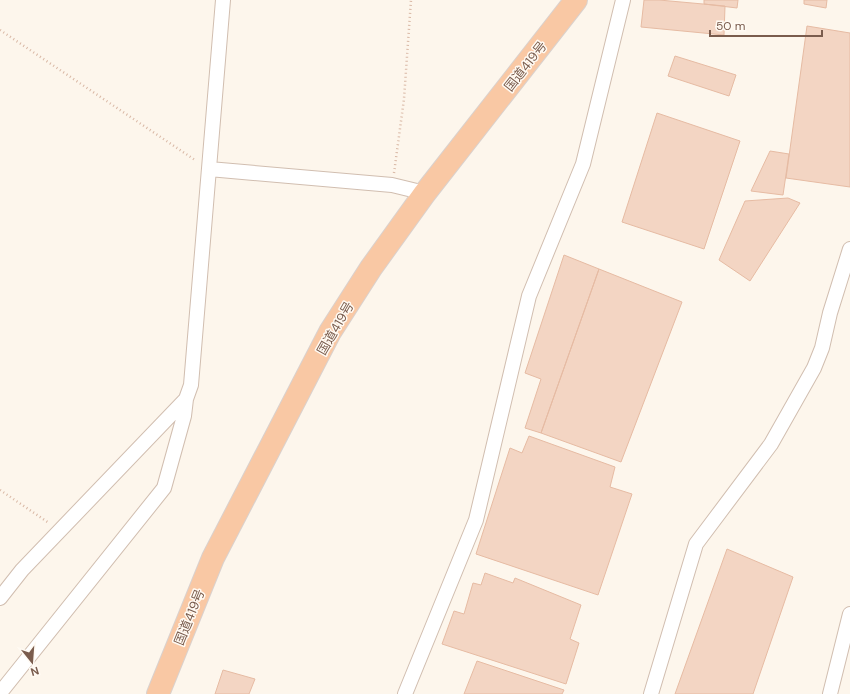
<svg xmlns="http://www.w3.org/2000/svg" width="850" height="694" viewBox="0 0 850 694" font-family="'DM Sans','Noto Sans JP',sans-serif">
<rect width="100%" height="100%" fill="#fdf6ec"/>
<path fill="#f3d5c3" stroke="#e6bba3" d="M 644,0 L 659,0 L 725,6 L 724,35 L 641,27 Z
M 704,0 L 738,0 L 737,8 L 704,4 Z
M 804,0 L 827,0 L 826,8 L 804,4 Z
M 807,26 L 850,33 L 850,187 L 786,178 Z
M 675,56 L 736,75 L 729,96 L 668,76 Z
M 657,113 L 740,141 L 704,249 L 622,222 Z
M 770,151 L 789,154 L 783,195 L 751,191 Z
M 788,198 L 800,203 L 750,281 L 719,260 L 745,201 Z
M 564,255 L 599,269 L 541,433 L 525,428 L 541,379 L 525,373 Z
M 599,269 L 682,302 L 621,462 L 541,433 Z
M 529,436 L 615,467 L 610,487 L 632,494 L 598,595 L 476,554 L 510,448 L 522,453 Z
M 727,549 L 793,577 L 753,694 L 675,694 Z
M 485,573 L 513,583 L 515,578 L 581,605 L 570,639 L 579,643 L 566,684 L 442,644 L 454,611 L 464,614 L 473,583 L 481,585 Z
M 477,661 L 564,690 L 562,694 L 464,694 Z
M 223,670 L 255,679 L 249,694 L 215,694 Z"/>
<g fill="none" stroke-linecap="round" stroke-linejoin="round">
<g stroke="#d1beb0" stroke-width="16">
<path id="minor" d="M 209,169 L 392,185 L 425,193
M 0,598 L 22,570 L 186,399 L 191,385 L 223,0
M 0,693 L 164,488 L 184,416 L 186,399
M 405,694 L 476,520 L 529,296 L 583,164 L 623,0
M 651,694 L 696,544 L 771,444 L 814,368 L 822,348 L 830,313 L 850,249
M 830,694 L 850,614"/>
</g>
<g stroke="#dad1cd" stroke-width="24">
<path id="trunk" d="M 158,694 L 213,558 L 330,332 L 371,268 L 425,193 L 576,0"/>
</g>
<path stroke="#d9b8a5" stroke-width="2.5" stroke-dasharray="1 3" stroke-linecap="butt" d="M 0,30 L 195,160
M 394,173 L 404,99 L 411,0
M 0,490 L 49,523"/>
<use href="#minor" stroke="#fff" stroke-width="14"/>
<use href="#trunk" stroke="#f9c8a4" stroke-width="22"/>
</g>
<g text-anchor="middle" stroke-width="3" stroke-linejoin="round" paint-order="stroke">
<g font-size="13" fill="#7a5c4d" stroke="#fffaf3">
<text transform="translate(525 66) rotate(-52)" y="5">国道419号</text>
<text transform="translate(335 328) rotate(-60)" y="5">国道419号</text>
<text transform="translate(189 617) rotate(-68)" y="5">国道419号</text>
</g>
</g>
<g transform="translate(32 662) rotate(163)" stroke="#fffaf3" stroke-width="3" paint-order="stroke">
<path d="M0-3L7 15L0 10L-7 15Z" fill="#7a5c4d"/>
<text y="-6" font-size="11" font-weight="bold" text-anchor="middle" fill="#7a5c4d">N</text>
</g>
<path d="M710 30v6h112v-6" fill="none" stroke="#7a5c4d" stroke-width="2"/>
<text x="716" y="30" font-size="12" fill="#7a5c4d" stroke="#fffaf3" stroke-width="3" paint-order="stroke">50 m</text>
</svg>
